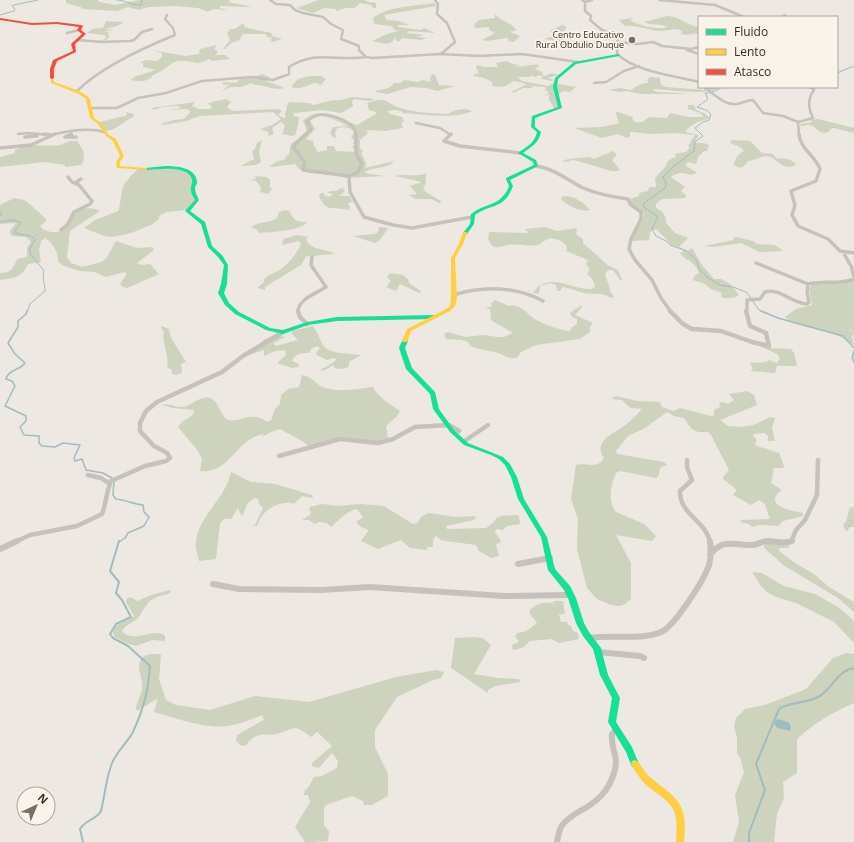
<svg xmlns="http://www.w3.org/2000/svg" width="854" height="842" viewBox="0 0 854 842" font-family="'Open Sans',sans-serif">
<rect width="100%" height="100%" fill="#ede8e2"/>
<path fill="#cdd3bc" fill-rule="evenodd" d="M 66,0 L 97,0 L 100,2 L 115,5 L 140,0 L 231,0 L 228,2 L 253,7 L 220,6 L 220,8 L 228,10 L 213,9 L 208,12 L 198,8 L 175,6 L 149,7 L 138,10 L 128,7 L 117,11 L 83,9 L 81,7 L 66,3 Z
M 318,0 L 367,0 L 364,1 L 376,3 L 376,8 L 373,8 L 371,5 L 360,3 L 355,8 L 346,8 L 336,11 L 336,9 L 324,8 L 313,13 L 297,8 Z
M 435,3 L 436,6 L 384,15 L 387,20 L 399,21 L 409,25 L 399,25 L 397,27 L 420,30 L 424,28 L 435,33 L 409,31 L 407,33 L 424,35 L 417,37 L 427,38 L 421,40 L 402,38 L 400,41 L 397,41 L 395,38 L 392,42 L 387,44 L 372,41 C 381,37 389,32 399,31 L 393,29 L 393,27 L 391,26 L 374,24 L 373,18 C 388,6 415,6 435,3 Z
M 495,14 C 502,22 510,22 517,30 L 510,32 L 520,36 L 514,42 L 508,41 L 508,38 L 506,38 L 487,41 L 482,40 L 495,33 L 489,30 L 489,27 L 475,28 L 474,25 L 479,20 L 495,18 Z
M 667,16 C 680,16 687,26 699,27 L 699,33 L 686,35 L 681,34 L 682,31 C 675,27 667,31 660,31 C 647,30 637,25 625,26 L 619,20 L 634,18 L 630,20 C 636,25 661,31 667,27 C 660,23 652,26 644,22 Z
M 106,21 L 124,22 L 117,26 L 105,29 L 114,30 L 104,31 L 108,32 L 109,35 L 108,39 L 101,41 L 106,38 L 105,35 L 87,33 L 92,29 L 103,28 Z
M 242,24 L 245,25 L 244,27 L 271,33 L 272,36 L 282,39 L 273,42 L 270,40 L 273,38 L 267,37 L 266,34 L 244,34 L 242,35 L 240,40 L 231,43 L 225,49 L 223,49 L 230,40 L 227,33 L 230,30 L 227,29 L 235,29 Z
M 562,25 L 567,27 L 564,30 L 566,32 L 575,33 L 578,34 L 578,36 L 566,39 L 569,42 L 565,47 L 557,41 L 545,39 L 559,34 L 550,31 Z
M 217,45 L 214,49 L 218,52 L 215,55 L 225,55 L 230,59 L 212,61 L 210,59 C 206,60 201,63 197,63 C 192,62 185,60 178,61 C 169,63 163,72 153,75 C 149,82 139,82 131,80 L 134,77 L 156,70 L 143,67 L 143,63 L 140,63 L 145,60 L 157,61 L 162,57 L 162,53 L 151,50 L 186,56 L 199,54 L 200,49 Z
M 507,61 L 512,64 L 519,65 L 515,67 C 524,67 532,64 540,65 L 535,69 L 542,72 L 543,76 L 545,76 L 552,73 L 559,75 L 547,78 L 554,80 L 552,81 L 542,79 L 541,78 L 543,77 L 540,75 L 535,77 L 532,75 L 530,77 L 518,77 L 522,81 L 543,85 L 548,86 L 553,83 L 576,87 L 570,92 L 563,91 L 558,95 L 559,107 L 555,110 L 549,99 L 549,94 L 544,96 L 549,92 L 544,90 L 546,89 L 545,87 L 533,86 L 532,86 L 533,88 L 523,88 L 513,93 L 512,92 L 513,91 L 527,84 L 514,81 C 506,86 500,89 491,85 L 493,83 C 487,78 480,77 473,76 L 475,74 L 479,73 L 476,68 L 477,65 L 484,67 L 498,67 L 496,63 Z
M 262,74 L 269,77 L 270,79 L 266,81 L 285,88 C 273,91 265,84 254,85 L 252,83 L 241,87 L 230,87 L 221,92 L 230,84 L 224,85 L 222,82 L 237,83 L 239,79 L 252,78 Z
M 432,74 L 435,75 L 439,85 L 455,86 L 437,91 L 427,88 L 411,87 L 387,94 L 375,92 C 379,88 387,91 393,85 L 393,83 L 401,83 L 404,80 L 417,82 L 423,80 L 430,82 L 430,79 Z
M 310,76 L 321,76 L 326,79 L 321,85 L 318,85 L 319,83 C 309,82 304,91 291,87 L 298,79 Z
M 650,77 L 660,78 L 661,85 L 666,87 L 704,90 L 704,87 L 716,87 L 717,89 C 704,95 670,90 654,89 L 654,91 L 658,92 L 692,94 L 641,94 L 627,91 L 618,92 L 609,90 L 620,88 L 631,90 L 639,85 L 649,82 L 647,80 Z
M 352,97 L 375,99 L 369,101 L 354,99 L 352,101 L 353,106 L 341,113 L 323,110 L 294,113 L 293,116 L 299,117 C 299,121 297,131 295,135 L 292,136 L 282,134 L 285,126 L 281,122 L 272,128 L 274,134 L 266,137 L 269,135 L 268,132 L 260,129 L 272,125 L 281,119 L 273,112 L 200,116 L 186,121 L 163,125 L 161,124 L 174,120 L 184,119 L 191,111 L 186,109 L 169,110 L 180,108 L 179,106 L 163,107 L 153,110 L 152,108 L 195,102 L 192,106 L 199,109 L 210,109 L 212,107 L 208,103 L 226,99 L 231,102 L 227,107 L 232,111 L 278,109 L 282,111 L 278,115 L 284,118 L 286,117 L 285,114 L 288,103 L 291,102 L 309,103 L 313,105 L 333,100 L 341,100 Z
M 377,100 C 387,99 389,104 397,107 C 414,113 431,113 448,114 C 454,109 466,108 472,111 C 457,119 424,115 406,113 L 404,114 L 401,111 L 395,110 L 387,111 L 390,114 L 402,117 L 404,121 L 401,123 L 403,128 L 385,131 L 366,130 L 368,133 L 360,140 L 360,148 L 363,151 L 361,153 L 366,163 L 365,168 L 394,161 C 387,170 372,166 364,173 L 384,176 L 346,178 L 336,175 L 309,173 L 299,169 L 295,164 L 272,167 L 270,166 L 276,162 L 286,159 L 285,157 L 289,154 L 291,144 L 306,132 L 306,128 L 303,121 C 320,103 340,120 357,125 L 376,114 L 376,112 L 369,110 L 367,103 ZM 322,116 L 333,119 L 348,126 L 333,127 L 330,133 L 334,138 L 336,137 L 335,133 L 337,128 C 343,127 350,126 354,132 L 351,138 L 354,140 L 353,144 L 356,146 L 352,146 L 355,152 L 336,151 L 334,146 L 327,146 L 327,150 L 318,152 L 314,146 L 313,141 L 306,139 L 315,129 L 310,120 L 315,117 Z
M 688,105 L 694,105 L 696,110 L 704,113 L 709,117 L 708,119 C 701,120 689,125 685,132 L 699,135 L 694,143 L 704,143 L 709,145 L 707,151 L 704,151 L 698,157 L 696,164 L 688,162 L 685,165 L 697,173 L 691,175 C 683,172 678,172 671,177 L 685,187 L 681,191 L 686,195 L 685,198 L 662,199 L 656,204 L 656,208 C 662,211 667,215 666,223 L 675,233 L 688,238 L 679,247 L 688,251 L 692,248 L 702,265 L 714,279 L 721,279 L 730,284 L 739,295 C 734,299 727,299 721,297 L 722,293 L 711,289 L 705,284 L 693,280 L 694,276 L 699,273 C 694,259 686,262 680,253 L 683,252 L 683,250 L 672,245 L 656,229 L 650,232 L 649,240 L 632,241 L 632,240 C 635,230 643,224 644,214 L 630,203 L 630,199 L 639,196 L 639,193 L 648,191 L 649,187 L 656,187 L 655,178 L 666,166 L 666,164 L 669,160 L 676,157 L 675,154 L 686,152 L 690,148 L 688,146 L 695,135 L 675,133 L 651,134 L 633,132 L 630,132 L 630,136 L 627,138 L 618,134 L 602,138 L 574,128 L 602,127 L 619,123 L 615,111 L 633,117 L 632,117 L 634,122 C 642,124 643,121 649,117 L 667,118 L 670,113 L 689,117 L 704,117 L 700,113 L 688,109 Z
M 126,112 L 134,114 L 133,117 C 124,121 115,131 105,131 L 100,122 L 125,116 L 127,115 Z
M 818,119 L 854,128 L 854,133 L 834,128 L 832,128 C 822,140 818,127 810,125 C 805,124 804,127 800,126 L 801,124 L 813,122 L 810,120 Z
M 262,140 L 259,152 L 261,162 L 256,165 L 240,166 L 254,159 L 252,151 L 255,149 L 257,143 Z
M 732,140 L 750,141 L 762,153 L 773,154 L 776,158 C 784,159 791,157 796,165 C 782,172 777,157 767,156 C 763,156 754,160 748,161 C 743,167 742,170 734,165 C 735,158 738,154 744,151 L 740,147 L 730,143 Z
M 70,141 L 77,141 C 82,149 87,153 82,164 L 80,165 L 65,167 L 65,165 L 44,162 L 0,167 L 0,157 L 15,153 L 15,150 C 30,142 45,147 61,145 C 64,144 67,142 70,141 Z
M 613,151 L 617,155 L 612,160 L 620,170 L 618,171 L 611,171 L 578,161 L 573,160 L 564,162 L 563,161 L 568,159 L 589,157 L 594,159 Z
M 139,168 L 168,168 L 187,171 L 194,181 L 196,201 L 186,210 L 167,212 L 160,215 L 158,220 L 151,225 L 131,233 L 113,237 L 104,236 L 84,228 L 95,220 L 118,211 C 121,204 120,199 122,192 C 123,182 132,175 139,168 Z
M 426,173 L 426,182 L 423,190 L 442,202 L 439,203 L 431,199 L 415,199 L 409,195 L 417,194 L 410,186 L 422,182 L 395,176 C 405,173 417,178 426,173 Z
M 255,176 L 267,177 L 270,180 L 270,187 L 272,189 L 268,194 L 260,192 L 261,187 L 256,181 L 250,180 L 256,179 Z
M 342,188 L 345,191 L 339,196 L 349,196 L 353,202 L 348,203 L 350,207 L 349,210 C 335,206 325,214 319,195 L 321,193 L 324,193 L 324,195 L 328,197 L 333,195 L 331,193 L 327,193 L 330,191 L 336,191 Z
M 565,196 C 574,196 585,203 590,210 C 581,212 567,206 561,199 L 562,197 Z
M 14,198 C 18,199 21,199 24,200 C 27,201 45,218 47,220 L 40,226 C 42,229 46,231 51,232 C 68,234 64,222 73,214 C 80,207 93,207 100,211 L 70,231 L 67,257 L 71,263 L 82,267 L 102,262 L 107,257 L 116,241 L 137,248 L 152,247 L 154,250 L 137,263 L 141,265 L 150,264 L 159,274 L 127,288 L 123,287 L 120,284 L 126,275 L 125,272 L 106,277 L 94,272 L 80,271 L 67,267 L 62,265 L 58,261 C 58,252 53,243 45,238 L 41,241 L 39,250 L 41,262 L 28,264 C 21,278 15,278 0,280 L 0,273 C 11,273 13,269 17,259 L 27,257 L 27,248 L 31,242 L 26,237 L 11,236 L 10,231 L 16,223 L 0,224 L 0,205 Z
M 285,210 L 290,212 C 293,221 298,222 307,222 C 301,231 270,232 259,233 L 256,229 L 251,227 C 259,221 268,224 277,218 L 279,212 Z
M 379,227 L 388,228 L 380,240 L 375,243 L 353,236 L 375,234 L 378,232 Z
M 545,227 L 557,231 L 577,228 L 576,234 L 583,239 L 583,243 L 598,256 L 607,265 L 618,270 L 622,280 L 620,280 L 613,270 L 608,270 L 605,274 C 606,280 610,285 610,291 L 614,297 L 611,298 C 604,292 593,295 584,293 C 576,291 570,288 562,287 L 560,291 L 557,291 L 556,285 L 550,283 L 540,286 L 539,294 L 533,293 C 547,270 572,290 591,289 L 595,287 C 594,281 591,277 587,274 L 590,270 L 586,264 L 588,260 L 566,251 L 567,247 C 564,241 553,236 546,240 C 543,241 541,244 538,245 C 528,247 517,243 507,245 C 501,246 498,249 492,246 L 488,239 L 489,232 L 529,233 L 525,229 Z
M 297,235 L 309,237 L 306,239 C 310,251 326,248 335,254 C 325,254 316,257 306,256 L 301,265 L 265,287 L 265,290 L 257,288 L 264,282 L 264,280 C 268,274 275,273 280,270 C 290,262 296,255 301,244 L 299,241 L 282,245 L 283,239 Z
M 736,237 L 753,241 L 757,244 L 775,245 L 783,251 L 759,252 L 741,243 L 714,247 L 704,246 L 734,240 L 733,238 Z
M 390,273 L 403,275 L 408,279 L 409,283 L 422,292 L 419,293 L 400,284 L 396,291 L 386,287 L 391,281 L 387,277 Z
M 854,281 L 854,333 L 852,337 L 854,345 L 836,334 L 792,323 L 785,317 L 796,309 L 812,305 L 809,289 L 812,284 Z
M 495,300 L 509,306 C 520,303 527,314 536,320 C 543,324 563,331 570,331 L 571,328 L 577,324 L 577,319 L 572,317 L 570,313 L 580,306 L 583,306 L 575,315 L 593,323 L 590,327 L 590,332 L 580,339 L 536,345 L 521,352 L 517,358 C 506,359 504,354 495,352 C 486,350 479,349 470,346 L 468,342 L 461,340 L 446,339 L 444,334 L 448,332 L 465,337 L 483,335 L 498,337 L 504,337 L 513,333 L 491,320 L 490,309 L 484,307 L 492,307 L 491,304 Z
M 162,326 L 169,329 L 171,338 L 186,362 L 181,364 L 182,373 L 176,375 L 172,374 L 172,370 L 167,367 C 170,355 161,343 164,332 L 161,328 Z
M 313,326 C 317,332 319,337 322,343 C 327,355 350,353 361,355 L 349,362 L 349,366 C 344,370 340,369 334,368 L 334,365 L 323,371 L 320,369 C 324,369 334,362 337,359 L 333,358 L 327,360 L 317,355 L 316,353 L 320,348 L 317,346 L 311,349 L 309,353 C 302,353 295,353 292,361 L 299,364 L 298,367 L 292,368 L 277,363 L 286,355 L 285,350 L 275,351 L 264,356 L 264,350 L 249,355 L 265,339 L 283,336 L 284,338 L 273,343 L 276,346 L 298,340 L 292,334 L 292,331 Z
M 758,345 L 767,348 L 791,349 L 794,353 L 797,366 L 777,366 L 775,373 L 750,371 L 753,369 L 750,363 L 766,362 L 769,360 L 777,363 L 780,358 L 777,354 Z
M 302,375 C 312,376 315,384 323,387 C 337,393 358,389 373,387 C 376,395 392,406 400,411 L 397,416 L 386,426 L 388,438 L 390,440 L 377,444 L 343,440 L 311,448 L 302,441 L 280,429 L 271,432 L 262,437 L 264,434 C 236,438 231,474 200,471 L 202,459 L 198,451 L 178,427 L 182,422 L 193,415 L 194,410 L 173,408 L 162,405 C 169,402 176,408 183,407 C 192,406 202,393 212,399 C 220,404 221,418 229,420 C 244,423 248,410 268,422 L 271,420 L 275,409 L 280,404 L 281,395 L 288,389 L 299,387 Z
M 747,391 L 754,395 L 757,405 L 720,420 L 728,426 L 741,427 L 754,425 L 770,417 L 775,418 L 772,427 L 775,441 L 768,441 L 768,436 L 765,433 L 754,434 L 753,436 L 757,440 L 755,444 L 757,446 L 779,453 L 784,466 L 783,468 L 774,468 L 771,483 L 782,490 C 761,505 792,511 803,513 L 803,516 L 783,521 L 778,526 L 760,525 L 752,527 L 749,524 L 740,522 L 741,520 L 770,519 L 765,504 L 759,500 L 751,505 L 733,495 L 737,490 L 723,479 L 723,477 L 729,470 L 711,435 L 708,432 C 693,433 692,430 684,418 L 674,416 L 667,412 L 645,428 L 628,436 L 616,451 L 617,454 L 664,462 L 667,465 L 660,468 L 659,475 L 656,478 L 620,471 L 616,473 C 611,485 607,501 616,512 L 644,524 L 656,536 L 652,541 L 616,535 L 631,563 L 631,599 L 625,604 L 620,606 L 611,605 L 597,599 L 587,588 L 577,549 L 578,519 L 571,499 L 576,465 C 586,462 597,470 604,458 C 591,440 618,432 628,423 C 633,419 637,414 642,409 L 630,408 L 622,400 L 611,399 L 616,396 L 637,401 L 660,402 L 662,407 L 674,411 L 680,408 L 711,416 L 714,415 L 714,410 L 720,407 L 719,403 L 722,402 L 728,404 L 734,400 L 729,394 Z
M 231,472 L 251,482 L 275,484 L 312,495 L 313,498 L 302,496 L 294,504 C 285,500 268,507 263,515 C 260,518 259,522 257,526 L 253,526 L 255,525 L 263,508 L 259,504 L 258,499 L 254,498 L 247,504 L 243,515 L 241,515 L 238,508 L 231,519 L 224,519 L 220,523 L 216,559 L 199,561 C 198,556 195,549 196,543 C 198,515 226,499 231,472 Z
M 322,504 L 338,506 L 360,504 L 384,506 L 413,524 L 417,523 L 422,516 L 429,513 L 456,517 L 475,516 L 476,518 L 473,520 L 446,526 L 447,529 L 486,528 L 495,521 L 496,518 L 501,516 L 516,515 L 519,516 L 520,524 L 507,526 L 503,530 L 496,529 L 495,532 L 501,541 L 500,543 L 496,544 L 499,556 L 491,558 L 479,551 L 476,545 L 446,541 L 441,540 L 436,536 L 433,540 L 433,547 L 427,547 L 427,550 L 410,548 L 401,540 L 378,549 L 361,541 L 369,530 L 361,527 L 356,522 L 363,517 L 357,509 C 348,510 338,521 331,527 L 327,523 L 319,522 L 315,524 L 309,520 L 302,520 L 311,514 L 310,510 L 309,510 L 310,507 Z
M 850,507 L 854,508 L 854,527 L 850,527 L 847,531 L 845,530 L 843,524 L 846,522 Z
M 765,544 L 789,544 L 789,548 L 779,548 L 779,551 L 795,563 L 814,574 L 829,587 L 854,602 L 854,612 L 838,598 L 783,565 C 777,558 769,554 764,547 Z
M 752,572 L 762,573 L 784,586 L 815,594 L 838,607 L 854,621 L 854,643 L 834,622 L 796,603 L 776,597 L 767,592 L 761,586 Z
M 170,590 L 171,592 C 166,596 159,595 153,599 C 145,603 143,613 137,619 C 132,623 125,625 122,631 C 133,645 153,626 165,636 L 165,641 L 152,640 L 136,646 L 126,643 L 115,637 L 113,633 L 114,627 C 120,623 130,620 134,616 L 126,602 L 127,598 L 131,597 L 137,601 L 151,595 Z
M 553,601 L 563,601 L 565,614 L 556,615 L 559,615 L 561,622 L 567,622 L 568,625 L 571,626 L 573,631 L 578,633 L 579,639 L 564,642 L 558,643 L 552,639 L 530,641 L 522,648 L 513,650 L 512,645 L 519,642 L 515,636 C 518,631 521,633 526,631 C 530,629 534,625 537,623 L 530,614 L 530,610 C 538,603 542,602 553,603 L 555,612 Z
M 474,637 L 483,638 L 491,645 L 474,674 L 498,678 L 519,679 L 520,682 L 495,686 L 488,690 L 488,693 L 451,668 L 455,638 Z
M 846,653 L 854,654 L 854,703 C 833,712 814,723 797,739 L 797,773 L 783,782 L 784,798 L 777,814 L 774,842 L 733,842 L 739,822 L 735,795 L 744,772 L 740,757 L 737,753 L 737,737 L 734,726 L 736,718 L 745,709 L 765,705 L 806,689 L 833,658 Z
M 151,654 L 160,654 L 161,655 L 159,679 L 166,700 L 176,705 L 210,710 L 255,696 L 309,702 L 396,677 L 436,670 L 444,672 L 441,678 L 433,680 L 397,697 L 375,730 L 375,747 L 388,774 L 388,796 L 372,805 L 364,805 L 363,801 L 352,796 L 326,805 L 324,807 L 324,825 L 329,831 L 328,841 L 305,842 L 295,827 L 310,802 L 308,795 L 304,795 L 305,790 L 308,788 L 314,777 L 322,776 L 337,768 L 338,761 L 332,753 L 319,768 L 312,766 L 312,763 L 332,746 L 317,732 L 311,737 C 293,724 296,728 277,734 C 271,736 263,733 257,736 C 253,737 248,743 245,746 L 240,745 L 236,741 L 237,735 L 262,721 L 264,720 L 262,715 C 251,719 239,725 227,726 C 203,729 177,718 154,712 L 158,698 L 139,710 L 136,710 C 136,702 141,696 142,689 C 144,677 133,666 144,656 Z"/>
<path fill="#9ebdbe" d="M 777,719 L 788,722 L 791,726 L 790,731 L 777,728 L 774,723 Z"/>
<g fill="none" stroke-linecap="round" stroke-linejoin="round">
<path stroke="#9ebdbe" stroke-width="1" d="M 116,0 C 125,0 135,6 141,5 L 142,0
M 0,15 L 14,11 L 15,9 L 12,6 L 14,5 L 38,0
M 837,73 L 854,66
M 712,92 L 723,87
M 709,93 L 705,93 L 708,99 L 697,107 L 706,110 L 711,114 L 709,120 L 703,122 L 695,128 L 703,136 L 695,142 L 694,151 L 674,166 L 663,177 L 666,183 L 665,188 L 643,204 L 644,207 L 658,217 L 652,229 L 656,236 L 668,242 L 670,245 L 687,251 L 697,261 L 699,269 L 707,277 L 720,285 L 733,287 L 746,292 L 751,298
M 0,211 L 2,213 L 0,216
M 0,222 L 12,220 L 21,222 L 14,233 L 30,236 L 35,239 L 30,249 L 30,253 L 44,271 C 42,279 45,283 45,291 L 30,304 L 27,312
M 752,300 L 759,310 L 763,312"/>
<path stroke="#9ebdbe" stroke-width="1.5" d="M 27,311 L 26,314 L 18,321 L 18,327 L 8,343 L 15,354 L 25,363 C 19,371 9,369 6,379 L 12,381 L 15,386 L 5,406 L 26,416 L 26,421 L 20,427 L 24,435 L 39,436 L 39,443 L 42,446 L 55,447 L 63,443 L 80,445 L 74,458 L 75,461 L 82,459 L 86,470 L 103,473 L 112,478
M 761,311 L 778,318 L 843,336 L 854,348
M 854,351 L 852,358 L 854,362
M 114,481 L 113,495 L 116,499 C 126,500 133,504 143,505 L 144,512 L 149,517 L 144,526 L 128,533 L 125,538 L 119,542"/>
<path stroke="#9ebdbe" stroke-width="2" d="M 83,842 L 80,829 C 85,820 96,820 101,811 C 105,795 106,778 112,763 C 117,751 127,743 133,732 C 143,711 149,689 150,666 L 128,646 L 113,638 L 110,634 L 116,624 L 131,617 L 122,600 L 116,593 L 119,582 L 110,571 L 119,541
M 749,842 L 749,833 L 765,790 L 756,764 L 779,709 C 785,703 807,703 818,697 C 833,689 836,671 854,668"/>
<path stroke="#c6c1bb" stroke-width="2.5" d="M 270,0 L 276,4 L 290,5 L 295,10 L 303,13 L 323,17 L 331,24 L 343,30 L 341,39 L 359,46 L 359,50 L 366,57 L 372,58 L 440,54 L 479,56 L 522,54 L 578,62
M 435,0 L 438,4 L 437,14 L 447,23 L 455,42 L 441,54
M 582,0 L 585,2 L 592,0
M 659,0 L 715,5 L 744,17
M 585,2 L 585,11 L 591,16 L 590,20 L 602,30 L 617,36 L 618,46 L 617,54 C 638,73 673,75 699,82
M 783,17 L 785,15
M 67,33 L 79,30
M 77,40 L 102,42 L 130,41 L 134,40 L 142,32 L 152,29
M 620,42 L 637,44 L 653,42 L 662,46 L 691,49 L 699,47
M 687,50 L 699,54
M 594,83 L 606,82 L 624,71 L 639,66
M 707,87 L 708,90 C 716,96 726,106 737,104 C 743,103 747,100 753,100 L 763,113 L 783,116 L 798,122 L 799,135
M 77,91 C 101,67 143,48 175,35 L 173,28 L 165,19 L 167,15
M 92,108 L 117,108 L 138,98 L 166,93 L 202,81 L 252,77 L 273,80 L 289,74 L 289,67 C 317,49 337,62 366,57
M 798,122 L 813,118 C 808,108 807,99 814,90 L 810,87
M 416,123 L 440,128 L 451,135
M 18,134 L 28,133 L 50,135
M 51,135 C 67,131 88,127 104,132
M 69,135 L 72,134
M 305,135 L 311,130 L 307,121 C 310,119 315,116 319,115 C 331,113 356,122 356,135"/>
<path stroke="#c6c1bb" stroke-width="3.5" d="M 44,134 L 50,135
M 71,134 L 65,137 L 76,137
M 306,134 L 293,147 L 305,162 L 303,170 L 349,176 L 358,172 L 362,164 L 356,154 L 356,134
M 451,134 L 444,141 L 460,146 L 520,153
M 799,134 C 800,149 815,155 820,169 L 816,181 L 791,191 L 795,205 L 792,215 L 798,226 L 828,239 L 840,251 L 854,253
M 25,137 L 37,136
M 0,148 L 31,145 L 55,134
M 536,166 C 554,168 567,180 583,188 C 597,194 613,197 628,199 L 630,204 L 641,212 L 641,219 L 631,239 L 629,249 L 635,260 L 652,280 L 661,298 L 671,312
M 349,176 L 350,192 L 364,217 L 393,225 L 412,228 L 472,217
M 75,183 L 81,179
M 61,230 L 68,224 L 74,212 L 90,204 L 92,201 L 79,185 L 72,182 L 68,177
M 843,252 L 851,266 L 854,276
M 756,263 L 808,284
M 453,295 C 483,286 516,286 543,301
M 298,312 C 298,299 317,293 326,287 L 311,265 L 312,257
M 747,312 L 747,300 L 760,299 L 765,292 C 781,288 791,303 807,304 L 809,302 L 807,292 L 808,284 C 823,280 839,285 854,279"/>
<path stroke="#c6c1bb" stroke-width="4.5" d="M 298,311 L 300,317 L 307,324
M 670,311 L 683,324 L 692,329 L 721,331 L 752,342 L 769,346 L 766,333 L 750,326 L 746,311
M 466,440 L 488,425
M 279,456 L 340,439 L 378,443 L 393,439 L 415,427 L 449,425 L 459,431
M 687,460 L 687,467 L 692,480 L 680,491 C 679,514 706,521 710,542
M 109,482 L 145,466 L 166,461 L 170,458 L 167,453 L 154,446 L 140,431 L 140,423 L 146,411 L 157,402 L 222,372 L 243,356 L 283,332
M 15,542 L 30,535 L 77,526 L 102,514 C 106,504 106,494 110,484 L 101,478 L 88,475
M 762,542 L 781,542
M 791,542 L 796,530 L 805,520 L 817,495 L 818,460"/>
<path stroke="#c6c1bb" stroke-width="6" d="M 0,549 L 17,541
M 710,555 C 723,537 735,546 752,545 C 758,545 762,541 767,541 C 775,541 785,544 792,541
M 518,564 L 550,558
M 213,584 L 239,589 L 321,590 L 370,587 L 504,596 L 571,595
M 590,638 C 613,634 639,641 661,632 C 674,627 704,580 709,565 C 711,558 711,549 710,541
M 598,652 L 640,656 L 644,658
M 557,842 C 558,837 559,831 561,827 C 565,820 573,815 580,811 C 597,802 608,792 614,773 C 620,757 610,748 612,734 L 616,730"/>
<path fill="#16e098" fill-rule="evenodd" d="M 618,54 L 620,55 L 619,56 L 576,64 L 558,79 L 557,87 L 562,108 L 535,118 L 535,127 L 541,132 C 539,143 531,147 523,153 L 536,160 L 538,166 L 510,180 L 513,186 C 504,210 491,203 475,215 L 474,224 L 467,234 L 463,234 L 463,233 L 470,224 L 471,214 C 486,202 501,207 509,186 L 506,179 L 506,178 L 534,165 L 533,162 L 518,153 C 526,147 535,143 537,132 L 531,127 L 532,116 L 558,107 L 553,87 L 555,78 L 574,62 Z
M 165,166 C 176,166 196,167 197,182 C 197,186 196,183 195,188 C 195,192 197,196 199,200 L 190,211 L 205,222 L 212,246 L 222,255 L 228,265 L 227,284 L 224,293 L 229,303 L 239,312 L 270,328 L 283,330 L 307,322 L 337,317 L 433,315 L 436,317 L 433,319 L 337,321 L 308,325 L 283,334 L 266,330 L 235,314 L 225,305 L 218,293 L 221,284 L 224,265 L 218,257 L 208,247 L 201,224 L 185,211 L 195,200 C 193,196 190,192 191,188 C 191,185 193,182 192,179 C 186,164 157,170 145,170 L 143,169 L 145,168 Z
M 405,339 L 408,341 L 405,348 L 412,368 L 435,392 L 439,409 L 454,430 L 468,443 L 503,457 L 510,464 L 517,477 L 524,499 L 547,537 L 555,569 L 570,586 L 576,598 L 584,623 L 589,632 L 601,648 L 608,675 L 620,698 L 616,722 L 632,747 L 639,764 L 638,767 L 635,768 L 632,767 L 626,752 L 608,722 L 612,698 L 600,675 L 593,649 L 583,636 L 576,623 L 568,598 L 564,590 L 548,570 L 541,537 L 518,499 L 511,477 L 505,465 L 499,459 L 491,455 L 464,445 L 450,432 L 433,409 L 430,394 L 406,369 L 399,348 L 402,341 Z"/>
<path fill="#ffcf43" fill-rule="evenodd" d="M 51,77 L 53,77 L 54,82 L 77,90 L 86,95 L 90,99 L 94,118 L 100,122 L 108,134 L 116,139 L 124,156 L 120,162 L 120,166 L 145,168 L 147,168 L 147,170 L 117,168 L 116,162 L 120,156 L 113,141 L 106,136 L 98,124 L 90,118 L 86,99 L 79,94 L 51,83 Z
M 463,232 L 467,232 L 467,233 L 463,244 L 455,258 L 457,299 L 455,306 L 450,311 L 411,331 L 407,342 L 403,342 L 402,341 L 407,329 L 446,309 L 450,306 L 451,299 L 451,258 L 459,244 Z
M 635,760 C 641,763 644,772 649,776 C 656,783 664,787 671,794 C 686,807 686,824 684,842 L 676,842 C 676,832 678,821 674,811 C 669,800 657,794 647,786 C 641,780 635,772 631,764 L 632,761 Z"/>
<path fill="#f24e42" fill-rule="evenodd" d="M 0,18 L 32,23 L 57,22 L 81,25 L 83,26 L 81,30 L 86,34 L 75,44 L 76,52 L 57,61 L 54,69 L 54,78 L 52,79 L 50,78 L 50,69 L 53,60 L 73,51 L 71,44 L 82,34 L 77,30 L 79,27 L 57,24 L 32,25 L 0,20 Z"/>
</g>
<circle fill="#776f6a" stroke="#faf3ea" stroke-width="1.5" cx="632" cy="40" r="4"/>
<g text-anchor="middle" stroke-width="3.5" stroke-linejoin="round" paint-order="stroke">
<g font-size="9" fill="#382e29" stroke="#faf3ea" text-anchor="end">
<text x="624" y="38">Centro Educativo<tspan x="624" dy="10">Rural Obdulio Duque</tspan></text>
</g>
</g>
<rect x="698" y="16" width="140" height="72" fill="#faf3ea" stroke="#aca49d"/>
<rect x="706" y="29" width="20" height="6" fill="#16e098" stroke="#aca49d"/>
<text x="734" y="36" font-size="12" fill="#382e29">Fluido</text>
<rect x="706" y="49" width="20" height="6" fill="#ffcf43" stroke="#aca49d"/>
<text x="734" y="56" font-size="12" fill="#382e29">Lento</text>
<rect x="706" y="69" width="20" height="6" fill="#f24e42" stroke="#aca49d"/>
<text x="734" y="76" font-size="12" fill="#382e29">Atasco</text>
<g transform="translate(36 806) rotate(44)"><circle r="19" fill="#faf3ea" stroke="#aca49d"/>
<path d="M0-3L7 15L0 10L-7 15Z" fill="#776f6a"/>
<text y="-6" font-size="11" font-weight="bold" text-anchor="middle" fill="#382e29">N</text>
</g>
</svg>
